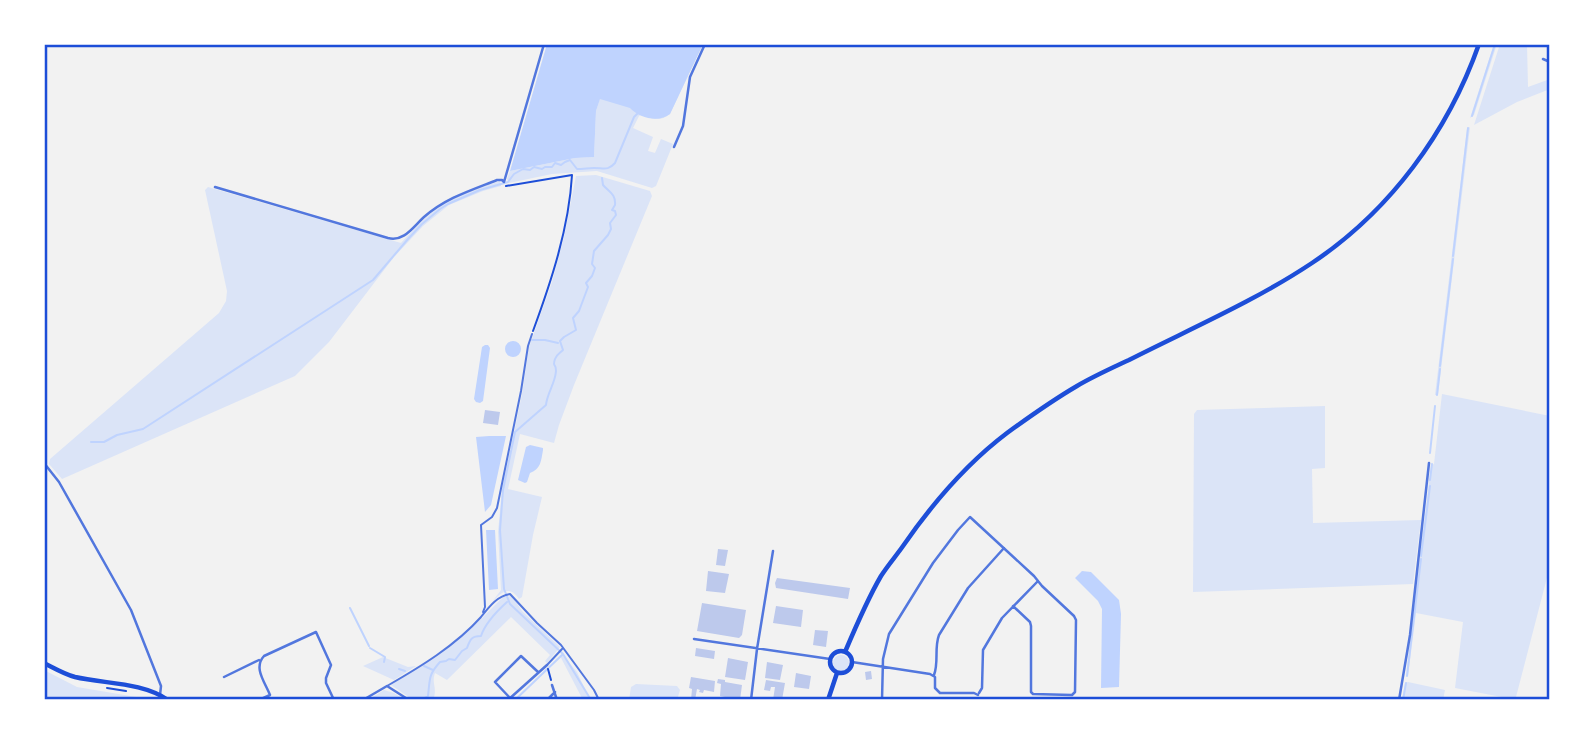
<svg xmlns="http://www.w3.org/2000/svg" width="1594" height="744" viewBox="0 0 1594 744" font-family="Manrope,sans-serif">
<rect width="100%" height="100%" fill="#f2f2f2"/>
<path fill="#dbe4f7" d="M 617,44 L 703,44 L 670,114 C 660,122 653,119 641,115 L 639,116 L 633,128 L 653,137 L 648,151 L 655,153 L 661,139 L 673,144 L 656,186 L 652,188 L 597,171 L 552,174 L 509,183 L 507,179 L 510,171 L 575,158 L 594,157 L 596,111 Z
M 1494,44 L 1497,44 L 1474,115 L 1470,118 Z
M 1500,44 L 1527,44 L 1528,87 L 1550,79 L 1550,89 L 1517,102 L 1474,125 Z
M 1470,127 L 1438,395 L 1435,395 L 1467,129 Z
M 596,175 L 650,191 L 652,196 L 574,385 L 559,425 L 554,443 L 520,434 L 508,489 L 542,497 L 533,535 L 522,597 L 519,599 C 509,584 501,593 492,602 L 501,590 L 498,532 L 502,490 L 522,394 L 529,347 L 552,282 L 564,237 L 576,176 Z
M 500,181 L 501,186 L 483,191 L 449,205 L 423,226 L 394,257 L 329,342 L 295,376 L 62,479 L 49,464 L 50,459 L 219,313 L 226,301 L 227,291 L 205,190 L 208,187 L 401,243 C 415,228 429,212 447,202 C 463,193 482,187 500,181 Z
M 1442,394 L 1550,416 L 1550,566 L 1516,697 L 1512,699 L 1455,688 L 1463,622 L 1416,613 L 1408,676 L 1406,676 L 1431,465 L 1434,464 Z
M 1325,406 L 1325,468 L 1312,469 L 1313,523 L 1421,520 L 1413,584 L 1193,592 L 1194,414 L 1197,410 Z
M 512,596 L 522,611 L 560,647 L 547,663 L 545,661 L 550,655 L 511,617 L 447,680 L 435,673 C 431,684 438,688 433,700 L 413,700 L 391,685 L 438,655 L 482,618 L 503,597 Z
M 562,654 L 577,672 L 590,700 L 583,700 L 560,656 Z
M833 663a8 8 0 1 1 16 0a8 8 0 1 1-16 0Z
M 383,657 L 408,667 L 416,666 L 394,680 L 363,666 Z
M 44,670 L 77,687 L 154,700 L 44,700 Z
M 1408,682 L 1445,690 L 1443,700 L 1402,700 L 1405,683 Z
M 636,684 L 677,686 L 680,690 L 677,700 L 629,700 L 631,687 Z
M 384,690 L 394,693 L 405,700 L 368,700 Z"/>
<path fill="#bfd3fe" d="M 547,44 L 703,44 L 670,114 C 659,123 639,118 630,108 L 600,99 L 596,111 L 594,157 L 575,158 L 510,171 Z
M505 349a8 8 0 1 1 16 0a8 8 0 1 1-16 0Z
M 485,345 L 488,345 L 490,348 L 483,401 L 480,403 L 476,402 L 474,399 L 482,347 Z
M 489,436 L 506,436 L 491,505 L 485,512 L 476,437 Z
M 530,445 L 543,448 L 543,450 C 541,461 541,469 530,473 L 527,482 L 525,483 L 518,480 L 526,447 Z
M 486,530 L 495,530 L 498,589 L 489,590 Z
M 1082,571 L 1091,572 L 1119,600 L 1121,614 L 1119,687 L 1101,688 L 1102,609 L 1098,601 L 1075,578 Z"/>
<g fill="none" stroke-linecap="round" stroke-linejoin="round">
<path stroke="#bfd3fe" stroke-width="2" d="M 1472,116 L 1495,44
M 1453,256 L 1468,128
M 532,340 L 545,340 L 558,343
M 1440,366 L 1453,259
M 1437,395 L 1440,369
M 91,442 L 104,442 L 117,435 L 143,429 L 373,280 L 408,239 L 422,224 L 440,209 L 448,204 L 480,190 L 508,182 L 514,174 L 523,169 L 530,170 L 534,167 L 542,169 L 545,167 L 552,167 L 555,163 L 561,165 L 565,162 L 570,160 L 577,169 C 583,169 589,168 594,168 C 604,168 608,171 615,163 L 634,117 L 638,113
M 1430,453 L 1435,406
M 1430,480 L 1432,464
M 1421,556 L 1430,486
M 350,608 L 369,646
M 370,648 L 385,657 L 384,662
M 424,666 L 433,670
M 399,669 L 405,671
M 1407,676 L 1421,559
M 421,700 L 428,696 C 430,680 428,675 440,662 L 446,661 L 449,659 L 455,660 L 462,651 L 467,648 C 470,640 471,636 481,636 C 485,624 497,611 507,602
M 515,700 L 562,655
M 591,700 L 563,654 L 510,604 L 504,589 L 500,530 L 503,490 L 515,432 L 546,405 C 547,393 555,384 556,371 C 556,362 552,368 555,359 C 557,354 560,353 563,350 L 560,341 L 564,337 L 576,330 L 573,318 L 579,311 L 588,287 L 586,283 L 592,276 L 595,268 L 592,264 L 594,251 L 608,235 L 611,229 L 610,223 L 616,215 L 615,211 L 612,210 L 615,205 C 616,194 609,192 603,185 L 602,178
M 1403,700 L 1406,683"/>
</g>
<path fill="#bdc9ec" d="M 485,410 L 500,412 L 498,425 L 483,423 Z
M 718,549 L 728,550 L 725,566 L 716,565 Z
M 708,571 L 729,574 L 725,593 L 706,591 Z
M 777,578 L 850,588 L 848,599 L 776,588 L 775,583 Z
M 702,603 L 746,610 L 742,635 L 739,638 L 697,631 Z
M 776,606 L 803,610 L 801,627 L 773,623 Z
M 815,630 L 828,631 L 826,647 L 813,645 Z
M 696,648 L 715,651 L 714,659 L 695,656 Z
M 728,658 L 748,662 L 745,680 L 725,677 Z
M 767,662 L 783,665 L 780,680 L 765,678 Z
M 871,671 L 872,679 L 866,680 L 865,672 Z
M 796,673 L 811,676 L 809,689 L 794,687 Z
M 691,677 L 715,681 L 714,692 L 704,690 L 703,693 L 699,692 L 700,690 L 697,689 L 695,700 L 691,700 L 692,689 L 689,688 Z
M 718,679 L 725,680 L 725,682 L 742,685 L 740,700 L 720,696 L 721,684 L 717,683 Z
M 766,680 L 785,683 L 782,700 L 773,700 L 775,687 L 771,687 L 770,691 L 764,690 Z"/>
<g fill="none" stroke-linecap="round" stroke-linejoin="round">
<path stroke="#1d4ed8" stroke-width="2" d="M 506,186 L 572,175 C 569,228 551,282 533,331
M 548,669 L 551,680
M 107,688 L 126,691"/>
<path stroke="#5277de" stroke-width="2" d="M 483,612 L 485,607 L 481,525 L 492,517 L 497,508 L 521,391 L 528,346 L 532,334
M 547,665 L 562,649
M 387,686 C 420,667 455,646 481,617 C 489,607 497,596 510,594 L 537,623 L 561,645 L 594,690 L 599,700"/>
<path stroke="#5277de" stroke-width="2.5" d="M 1543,59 L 1550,62
M 674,147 L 683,126 L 690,77 L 705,44
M 215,187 L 388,238 C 404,242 413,227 424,217 C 446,198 469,191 497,180 L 502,180 L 504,182 L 544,44
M 44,463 L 59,482 L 131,610 L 161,686 L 160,695
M 694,639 L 830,659
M 852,662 L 930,674 L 935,677 L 935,688 L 940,693 L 974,693 L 978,695
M 934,675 C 939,662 934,648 939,635 L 968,588 L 1004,548
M 224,677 L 259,660
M 552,685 L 557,700
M 979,693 L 982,688 L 983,650 L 1002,618 L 1038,581
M 510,698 L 495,682 L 521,656 L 538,672
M 158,700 L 159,699
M 259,700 L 270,695 C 265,682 253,668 264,656 L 316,632 L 331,665 L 326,678 L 326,683 L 334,700
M 363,700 L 387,686 L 409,700
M 508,700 L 547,665
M 547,700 L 555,692
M 751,700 L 757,649 L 773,551
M 882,700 L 883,659 L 889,634 L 933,563 L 958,530 L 970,517 L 1034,576 L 1042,586 L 1074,616 L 1076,620 L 1075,692 L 1072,695 L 1033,694 L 1031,692 L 1031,626 L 1030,622 L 1013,606
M 1399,700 L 1410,635 L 1429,463"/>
<path stroke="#1d4ed8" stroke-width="4.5" d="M830 662a11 11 0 1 1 22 0a11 11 0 1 1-22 0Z
M 845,652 C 856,626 867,600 881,576 C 888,565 896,556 903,546 C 932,504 966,464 1007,433 C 1029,417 1053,400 1077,386 C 1094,376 1112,368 1129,360 C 1190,329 1255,301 1312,263 C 1390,211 1448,132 1479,44
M 44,663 C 54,668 64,674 75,677 C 105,684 142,682 168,700
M 828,700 L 837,673"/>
</g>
<rect width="1594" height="744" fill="none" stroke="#ffffff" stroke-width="91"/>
<rect x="46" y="46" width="1502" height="652" fill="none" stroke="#1d4ed8" stroke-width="2.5"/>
</svg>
